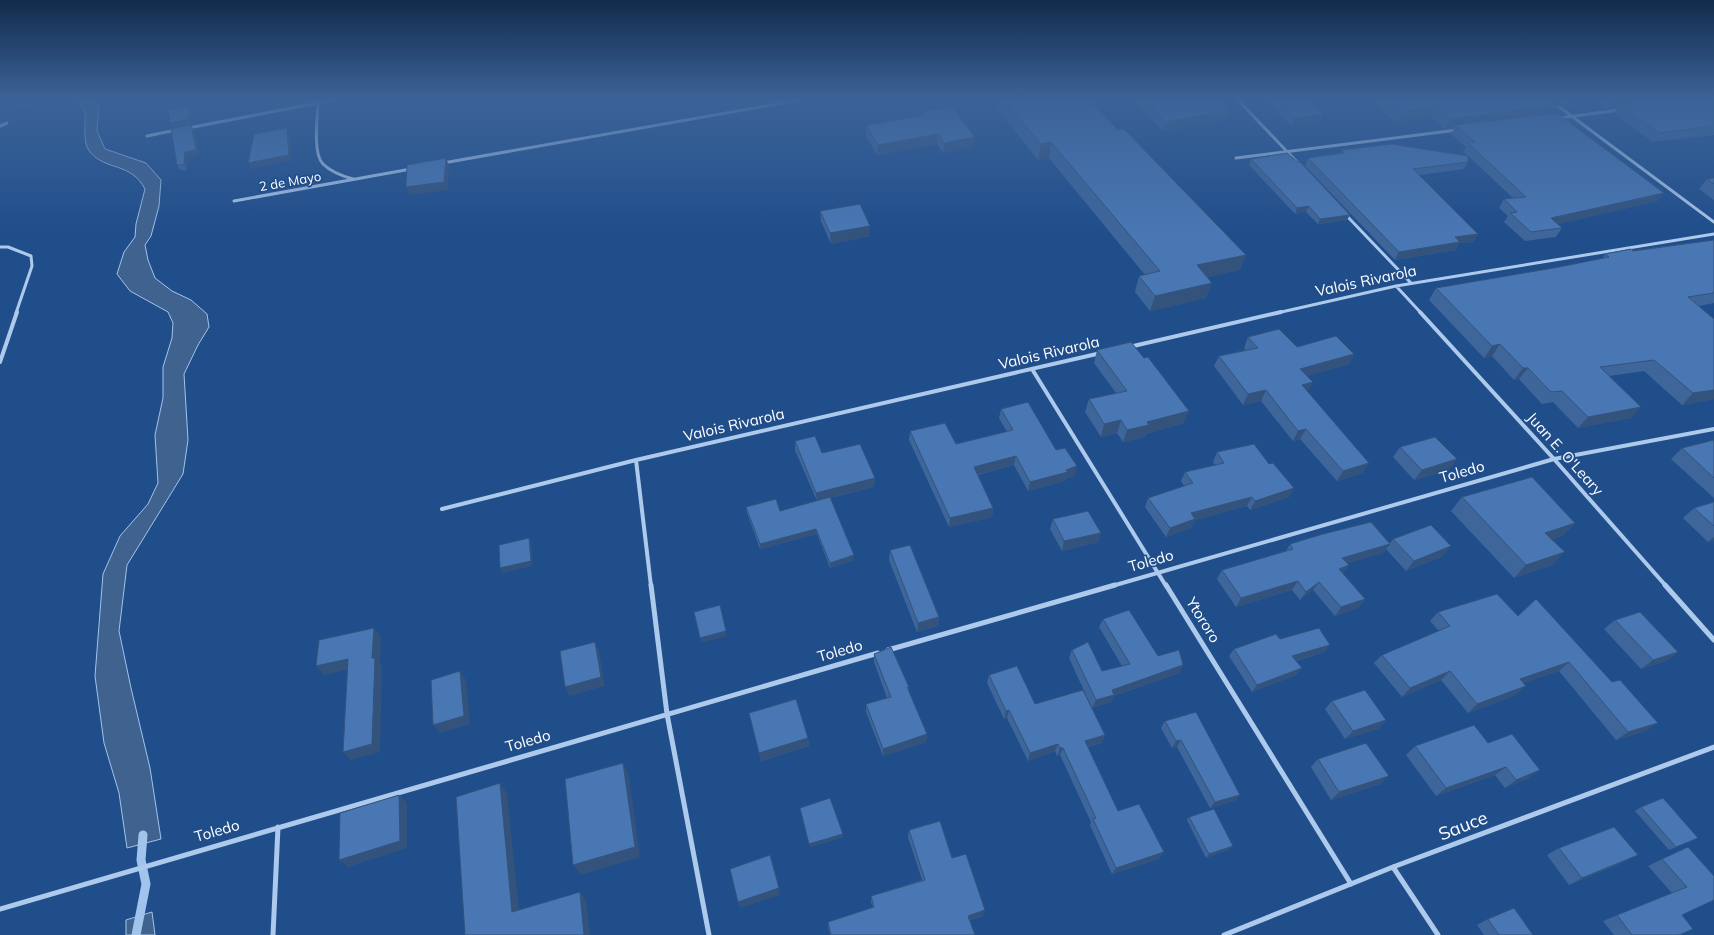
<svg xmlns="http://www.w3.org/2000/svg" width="1714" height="935" viewBox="0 0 1714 935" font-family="Mulish,sans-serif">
<rect width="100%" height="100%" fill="#204e8b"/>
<path fill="#40628e" stroke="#a1c4ed" d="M 76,100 L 95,100 L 99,106 L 97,131 L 105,149 L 146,163 L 161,180 L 159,206 L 151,236 L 145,245 L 148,260 L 155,278 L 172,291 L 191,300 L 207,314 L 209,327 L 198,345 L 184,374 L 188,440 L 183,474 L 127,565 L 119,631 L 131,688 L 150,768 L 161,839 L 127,848 L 119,793 L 104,743 L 95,676 L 103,574 L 120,536 L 148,504 L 158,483 L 155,435 L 163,398 L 163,367 L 172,338 L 173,323 L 168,312 L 130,291 L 117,274 L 124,252 L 135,237 L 136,224 L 145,189 C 131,162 106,171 90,152 C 82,143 86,124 85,113 C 84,108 78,104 76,100 Z
M 152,912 L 155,935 L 126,935 L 126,920 Z"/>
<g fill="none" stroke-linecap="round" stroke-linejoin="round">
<path stroke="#a1c4ed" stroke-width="9" d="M 136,935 L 146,884 L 141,860 L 143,835"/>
<path stroke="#adc9eb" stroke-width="3" d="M 318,100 C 318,115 312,153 323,164 C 331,172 342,176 353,179
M 1238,100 L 1297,162
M 1550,100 L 1714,222
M 1559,118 L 1620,110
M 0,126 L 7,123
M 188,128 L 333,100
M 147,136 L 176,130
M 1236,158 L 1457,130
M 443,163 L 799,100
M 234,201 L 411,169
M 1345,214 L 1411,283
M 0,247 L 8,247 L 31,256 L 32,266 L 16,313
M 1396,286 L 1421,313
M 1277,313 L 1396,286 L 1714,234"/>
<path stroke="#adc9eb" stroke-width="4" d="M 1420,312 L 1554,459 L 1666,586
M 1129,347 L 1281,312
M 0,362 L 17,312
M 1032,369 L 1166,586
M 636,460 L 651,586
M 442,509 L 636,460 L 1101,353
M 1112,586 L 1554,459 L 1714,429"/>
<path stroke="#adc9eb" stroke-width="5" d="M 651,585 L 667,714 L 709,935
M 1166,585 L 1351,884
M 1665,585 L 1714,640
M 888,650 L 1115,585
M 1393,867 L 1438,935
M 0,909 L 878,653
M 273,935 L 278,827
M 1224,935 L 1393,867 L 1714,747"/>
</g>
<path fill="#3f669a" d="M 998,100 L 1090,100 L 1118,130 L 1246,255 L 1240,270 L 1208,277 L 1206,298 L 1150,311 L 1135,292 L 1139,276 L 1145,275 L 1049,158 L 1038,160 L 997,108 Z
M 1132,100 L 1221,100 L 1220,100 L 1227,119 L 1163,131 Z
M 1261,100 L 1309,100 L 1323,114 L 1320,123 L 1291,126 L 1271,105 L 1268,106 Z
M 1368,100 L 1714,100 L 1714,135 L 1653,142 L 1614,113 L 1618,107 L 1607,108 L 1600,103 L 1565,107 L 1559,104 L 1556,109 L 1550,109 L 1547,114 L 1658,201 L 1558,224 L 1562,228 L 1556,237 L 1525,241 L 1504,222 L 1508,216 L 1499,208 L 1504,199 L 1513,198 L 1463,151 L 1466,147 L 1451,134 L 1454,128 L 1445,129 L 1431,117 L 1396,122 Z
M 922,112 L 974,147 L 943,153 L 937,144 L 877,155 L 866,136 L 866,125 L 922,115 Z
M 194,130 L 199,155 L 188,158 L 187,170 L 180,170 L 177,165 Z
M 1342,150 L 1468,162 L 1464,169 L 1419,175 L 1478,234 L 1473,242 L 1459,243 L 1456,250 L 1395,260 L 1305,166 L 1308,158 L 1340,153 Z
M 1251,159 L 1347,220 L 1318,224 L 1306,212 L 1295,214 L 1249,165 Z
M 1714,178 L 1714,200 L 1699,189 L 1707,179 Z
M 820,211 L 870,236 L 831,244 L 821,221 Z
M 1714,240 L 1714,303 L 1699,306 L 1714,399 L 1682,405 L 1644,371 L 1609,376 L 1631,418 L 1578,428 L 1553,402 L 1542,404 L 1519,379 L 1514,380 L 1492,356 L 1484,358 L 1429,300 L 1436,288 L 1559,267 L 1602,259 L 1605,254 Z
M 1248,337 L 1297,347 L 1354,354 L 1349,364 L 1307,376 L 1307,392 L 1369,463 L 1362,473 L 1337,481 L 1300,439 L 1293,441 L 1261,401 L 1243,405 L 1214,366 L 1219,356 L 1246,350 L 1244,348 Z
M 1097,350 L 1184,423 L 1146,434 L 1145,437 L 1123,442 L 1117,433 L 1101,437 L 1085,412 L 1089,399 L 1116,393 L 1094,363 Z
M 1001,409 L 1056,450 L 1075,476 L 1066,478 L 1065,481 L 1028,491 L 1014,465 L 978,475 L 993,508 L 992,517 L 949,527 L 909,440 L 910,431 L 956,444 L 1007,432 L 999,418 Z
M 1714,440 L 1714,498 L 1671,459 L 1682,448 Z
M 795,441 L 822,453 L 875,478 L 874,487 L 830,498 L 854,560 L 830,568 L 817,534 L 760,549 L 747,513 L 746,507 L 780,511 L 817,501 L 795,450 Z
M 1400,447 L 1449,470 L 1414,480 L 1393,457 Z
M 1217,452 L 1269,464 L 1294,488 L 1289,497 L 1250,510 L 1247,506 L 1195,520 L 1191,528 L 1166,537 L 1145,507 L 1148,498 L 1184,486 L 1181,481 L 1185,472 L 1215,465 L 1213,462 Z
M 1462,497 L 1575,523 L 1562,536 L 1552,539 L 1552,565 L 1514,578 L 1451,511 Z
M 1714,502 L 1714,540 L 1708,542 L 1683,518 L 1694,508 Z
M 1053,519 L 1101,533 L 1098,542 L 1062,551 L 1050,529 Z
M 1393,539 L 1443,556 L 1406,571 L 1386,549 L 1383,553 L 1347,563 L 1349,565 L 1343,573 L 1365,599 L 1358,608 L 1335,616 L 1313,590 L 1300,600 L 1292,590 L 1236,607 L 1217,579 L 1222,570 L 1286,551 L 1290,544 L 1390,543 Z
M 890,550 L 939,617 L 938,626 L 917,632 L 889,560 Z
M 1438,612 L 1518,616 L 1646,731 L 1616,740 L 1559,671 L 1523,683 L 1516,695 L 1468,713 L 1441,680 L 1402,697 L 1374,663 L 1382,655 L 1439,631 L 1430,621 Z
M 1103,619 L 1158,656 L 1183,665 L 1179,673 L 1114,696 L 1111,702 L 1092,708 L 1069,658 L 1072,650 L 1102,671 L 1122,666 L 1099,627 Z
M 1615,620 L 1678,652 L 1666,661 L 1641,669 L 1604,629 Z
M 1280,639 L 1325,652 L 1296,661 L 1302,668 L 1296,675 L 1252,692 L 1229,656 L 1234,649 Z
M 874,654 L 909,687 L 909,691 L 927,734 L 926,742 L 883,756 L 866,712 L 866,704 L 887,698 L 874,662 Z
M 989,675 L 1035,704 L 1105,735 L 1102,743 L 1088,747 L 1118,811 L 1159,859 L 1112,874 L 1090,825 L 1091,822 L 1060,755 L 1057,756 L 1055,751 L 1028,761 L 1007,718 L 1004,719 L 987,683 Z
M 1332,701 L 1386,720 L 1378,729 L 1345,739 L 1325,709 Z
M 749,713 L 808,738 L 809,746 L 761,761 Z
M 1165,721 L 1240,795 L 1234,801 L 1210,808 L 1177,747 L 1172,748 L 1161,728 Z
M 1488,743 L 1529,778 L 1505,788 L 1495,775 L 1436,796 L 1406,755 L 1415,746 Z
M 1318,759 L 1380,784 L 1331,800 L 1311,767 Z
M 1641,807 L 1691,841 L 1669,850 L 1635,811 Z
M 800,808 L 843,834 L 843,837 L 810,847 Z
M 1189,817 L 1230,849 L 1206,858 L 1187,820 Z
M 909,830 L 952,858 L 983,916 L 970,920 L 975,935 L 830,935 L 828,927 L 828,922 L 873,908 L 871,902 L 871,896 L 922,880 L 908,837 Z
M 1559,848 L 1624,862 L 1569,885 L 1547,855 Z
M 1662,859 L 1714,876 L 1682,915 L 1679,935 L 1614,935 L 1603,921 L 1672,893 L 1648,866 Z
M 1488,919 L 1533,935 L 1484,935 L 1477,925 Z"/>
<path fill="#33537d" d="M 16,100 L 47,100 L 47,103 L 17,109 L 11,101 Z
M 1270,100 L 1273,100 L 1271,105 L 1268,106 Z
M 1554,100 L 1562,100 L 1556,109 L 1550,109 L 1546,116 L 1455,125 L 1454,128 L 1445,129 L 1450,119 L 1545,101 Z
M 1570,100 L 1602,100 L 1600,103 L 1565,107 Z
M 1612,100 L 1674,100 L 1620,104 L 1618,107 L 1607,108 Z
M 190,106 L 192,111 L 191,124 L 173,128 L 170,123 Z
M 1436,107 L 1431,117 L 1396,122 L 1401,112 Z
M 1230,110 L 1227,119 L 1163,131 L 1166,122 Z
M 1323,114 L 1320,123 L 1291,126 L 1295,118 Z
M 191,125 L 194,130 L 199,155 L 188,158 L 187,170 L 184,165 L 185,152 Z
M 287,128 L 289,133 L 292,160 L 251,169 L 248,163 Z
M 938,134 L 937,144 L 877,155 L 878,145 Z
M 975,137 L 974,147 L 943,153 L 944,143 Z
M 1051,142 L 1049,158 L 1038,160 L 1041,144 Z
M 446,158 L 449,166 L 448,190 L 409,195 L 406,187 Z
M 1664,193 L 1658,201 L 1546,227 L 1551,218 Z
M 1309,206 L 1306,212 L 1295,214 L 1297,208 Z
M 1350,215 L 1347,220 L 1318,224 L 1320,219 Z
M 870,226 L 870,236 L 831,244 L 830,233 Z
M 1478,234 L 1473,242 L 1459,243 L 1456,250 L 1395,260 L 1399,252 L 1455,237 Z
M 1246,255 L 1240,270 L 1192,281 L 1197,265 Z
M 1212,283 L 1206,298 L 1150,311 L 1155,296 Z
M 1500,344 L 1492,356 L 1484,358 L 1492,346 Z
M 1354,354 L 1349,364 L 1295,380 L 1300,369 Z
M 1523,368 L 1528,368 L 1519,379 L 1514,380 Z
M 1313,382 L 1307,392 L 1302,385 Z
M 1266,390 L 1261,401 L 1243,405 L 1248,394 Z
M 1714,390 L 1714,399 L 1682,405 L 1693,393 Z
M 1641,407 L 1631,418 L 1578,428 L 1588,417 Z
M 1189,411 L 1184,423 L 1146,434 L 1145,437 L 1123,442 L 1127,430 L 1147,422 Z
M 1121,420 L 1117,433 L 1101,437 L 1104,424 Z
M 1306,429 L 1300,439 L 1293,441 L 1298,431 Z
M 1016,456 L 1014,465 L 972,476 L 974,467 Z
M 1457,459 L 1449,470 L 1414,480 L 1422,470 Z
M 1369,463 L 1362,473 L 1337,481 L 1343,471 Z
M 1077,466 L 1075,476 L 1066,478 L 1065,481 L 1028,491 L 1030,482 Z
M 875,478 L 874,487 L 817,501 L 816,493 Z
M 1294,488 L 1289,497 L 1250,510 L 1255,501 Z
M 1252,497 L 1247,506 L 1195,520 L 1191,528 L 1166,537 L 1170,528 L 1191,513 Z
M 993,508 L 992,517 L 949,527 L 950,518 Z
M 1575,523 L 1562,536 L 1533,546 L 1545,533 Z
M 816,529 L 817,534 L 760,549 L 760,544 Z
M 1101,533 L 1098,542 L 1062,551 L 1064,541 Z
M 1714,537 L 1714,540 L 1708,542 Z
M 529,538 L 531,543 L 533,566 L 502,573 L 500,568 Z
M 1390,544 L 1383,553 L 1336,567 L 1342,558 Z
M 1451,546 L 1443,556 L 1406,571 L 1414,561 Z
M 1565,552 L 1552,565 L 1514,578 L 1526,565 Z
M 854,555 L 854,560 L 830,568 L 830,563 Z
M 1349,565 L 1342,574 L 1339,569 Z
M 1298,581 L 1292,590 L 1236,607 L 1241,598 Z
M 1319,582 L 1313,590 L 1300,600 L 1306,592 Z
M 1365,599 L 1358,608 L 1335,616 L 1341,607 Z
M 939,617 L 938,626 L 917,632 L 918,623 Z
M 374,628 L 381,637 L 380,664 L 382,667 L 380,752 L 351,760 L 343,752 L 372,658 Z
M 726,631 L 727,636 L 701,643 L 700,638 Z
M 595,642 L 599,651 L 605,686 L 569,696 L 565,687 Z
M 1330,645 L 1325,652 L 1287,663 L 1292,656 Z
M 1678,652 L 1666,661 L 1641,669 L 1653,660 Z
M 348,659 L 355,668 L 324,675 L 316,666 Z
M 1569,662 L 1559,671 L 1510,688 L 1520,679 Z
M 1183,665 L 1179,673 L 1114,696 L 1111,702 L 1092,708 L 1096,700 L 1112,690 Z
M 1302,668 L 1296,675 L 1252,692 L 1257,685 Z
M 460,671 L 466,680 L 470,724 L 440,733 L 433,725 Z
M 1450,671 L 1441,680 L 1402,697 L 1410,688 Z
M 1526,686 L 1516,695 L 1468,713 L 1477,704 Z
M 1009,710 L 1007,718 L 1004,719 L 1006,711 Z
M 1386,720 L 1378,729 L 1345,739 L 1353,731 Z
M 1658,723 L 1646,731 L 1616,740 L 1628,732 Z
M 927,734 L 926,742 L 883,756 L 883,749 Z
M 1105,735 L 1102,743 L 1082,748 L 1085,741 Z
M 808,738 L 809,746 L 761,761 L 759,753 Z
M 1181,740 L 1177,747 L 1172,748 L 1176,741 Z
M 1058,744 L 1055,751 L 1028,761 L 1030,753 Z
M 1060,748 L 1063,748 L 1060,755 L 1057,756 Z
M 623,763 L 629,775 L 640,857 L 581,875 L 573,865 Z
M 1506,767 L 1495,775 L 1436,796 L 1446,788 Z
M 1540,770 L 1529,778 L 1505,788 L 1516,780 Z
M 1389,776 L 1380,784 L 1331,800 L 1339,792 Z
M 500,783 L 507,793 L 520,919 L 512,912 Z
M 399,795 L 407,803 L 407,848 L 348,867 L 339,860 Z
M 1240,795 L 1234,801 L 1210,808 L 1215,802 Z
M 843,834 L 843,837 L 810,847 L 809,844 Z
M 1233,846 L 1230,849 L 1206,858 L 1209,854 Z
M 1164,852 L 1159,859 L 1112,874 L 1116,868 Z
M 1638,855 L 1624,862 L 1569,885 L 1582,878 Z
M 779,888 L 780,895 L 740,908 L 738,902 Z
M 580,892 L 586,900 L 590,935 L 584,935 Z
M 985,910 L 983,916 L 966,921 L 968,916 Z"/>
<path fill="#4977b3" stroke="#33537d" d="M 1004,100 L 1090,100 L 1118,130 L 1124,129 L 1246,255 L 1197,265 L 1212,283 L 1155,296 L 1139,276 L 1160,271 L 1051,142 L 1041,144 Z
M 1144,100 L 1220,100 L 1230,110 L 1166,122 Z
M 1277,100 L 1309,100 L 1323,114 L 1295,118 Z
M 1385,100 L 1554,100 L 1545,101 L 1551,106 L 1450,119 L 1436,107 L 1401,112 Z
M 1651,100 L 1714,100 L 1714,126 L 1660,133 L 1620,104 Z
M 190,106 L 188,119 L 170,123 L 168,110 Z
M 952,107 L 975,137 L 944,143 L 938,134 L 878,145 L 866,125 L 925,115 L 922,112 Z
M 1557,113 L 1664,193 L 1551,218 L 1562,228 L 1531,232 L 1510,213 L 1517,212 L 1504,199 L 1526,197 L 1468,143 L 1475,142 L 1455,125 Z
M 191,125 L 196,150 L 185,152 L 184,165 L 177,165 L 171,129 Z
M 287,128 L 289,155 L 248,163 L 254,134 Z
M 1391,144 L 1468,156 L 1468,162 L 1413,169 L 1478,234 L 1455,237 L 1460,242 L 1399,252 L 1308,158 L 1344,153 L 1342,150 Z
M 1287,153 L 1298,162 L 1300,162 L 1350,215 L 1320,219 L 1309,206 L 1297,208 L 1251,159 Z
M 446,158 L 444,182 L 406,187 L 407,165 Z
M 1714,178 L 1714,184 L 1707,179 Z
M 860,204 L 870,226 L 830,233 L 820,211 Z
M 1714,240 L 1714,293 L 1688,297 L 1714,319 L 1714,390 L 1693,393 L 1654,360 L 1600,367 L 1641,407 L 1588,417 L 1562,391 L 1551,392 L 1528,368 L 1523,368 L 1500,344 L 1492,346 L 1436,288 L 1559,267 L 1609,257 L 1605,254 L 1631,249 L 1633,251 Z
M 1279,329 L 1297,347 L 1336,336 L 1354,354 L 1300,369 L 1313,382 L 1302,385 L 1369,463 L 1343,471 L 1306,429 L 1298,431 L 1266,390 L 1248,394 L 1219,356 L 1258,348 L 1248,337 Z
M 1131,342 L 1144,358 L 1148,357 L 1189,411 L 1147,422 L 1149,425 L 1127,430 L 1121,420 L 1104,424 L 1089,399 L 1127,391 L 1097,350 Z
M 1028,402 L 1056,450 L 1065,448 L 1077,466 L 1066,470 L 1068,472 L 1030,482 L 1016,456 L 974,467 L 993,508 L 950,518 L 910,431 L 945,423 L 956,444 L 1013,430 L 1001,409 Z
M 815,436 L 822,453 L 860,444 L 875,478 L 816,493 L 795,441 Z
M 1435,437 L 1457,459 L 1422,470 L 1400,447 Z
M 1714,440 L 1714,478 L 1682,448 Z
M 1254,444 L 1269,464 L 1273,463 L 1294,488 L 1255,501 L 1252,497 L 1191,513 L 1195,519 L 1170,528 L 1148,498 L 1193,483 L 1185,472 L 1224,463 L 1217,452 Z
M 1532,477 L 1575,523 L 1545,533 L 1565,552 L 1526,565 L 1462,497 Z
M 830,497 L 854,555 L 830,563 L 816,529 L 760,544 L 746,507 L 776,499 L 780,511 Z
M 1714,502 L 1714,526 L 1694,508 Z
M 1088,511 L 1101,533 L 1064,541 L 1053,519 Z
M 1371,522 L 1390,544 L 1342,558 L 1349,565 L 1339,569 L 1365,599 L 1341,607 L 1319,582 L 1306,592 L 1298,581 L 1241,598 L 1222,570 L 1293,549 L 1290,544 L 1323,534 Z
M 1431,525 L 1451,546 L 1414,561 L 1393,539 Z
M 529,538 L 531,561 L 500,568 L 499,545 Z
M 910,545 L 939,617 L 918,623 L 890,550 Z
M 1497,594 L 1518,616 L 1536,599 L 1612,682 L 1620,680 L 1658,723 L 1628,732 L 1569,662 L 1520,679 L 1526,686 L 1477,704 L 1450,671 L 1410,688 L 1382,655 L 1450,626 L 1438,612 Z
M 720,605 L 726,631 L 700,638 L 694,612 Z
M 1129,610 L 1158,656 L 1179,650 L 1183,665 L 1112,690 L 1114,695 L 1096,700 L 1072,650 L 1088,642 L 1102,671 L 1130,664 L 1103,619 Z
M 1640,612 L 1678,652 L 1653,660 L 1615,620 Z
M 374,628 L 372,658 L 375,658 L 372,744 L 343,752 L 348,659 L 316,666 L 319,640 Z
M 1319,628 L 1330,645 L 1292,656 L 1302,668 L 1257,685 L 1234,649 L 1276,634 L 1280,639 Z
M 595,642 L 601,677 L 565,687 L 560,651 Z
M 891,647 L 909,687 L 907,687 L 927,734 L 883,749 L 866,704 L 891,697 L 874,654 Z
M 1017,666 L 1035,704 L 1083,690 L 1105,735 L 1085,741 L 1118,811 L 1139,804 L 1164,852 L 1116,868 L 1093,819 L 1096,818 L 1063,748 L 1060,748 L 1058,744 L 1030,753 L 1009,710 L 1006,711 L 989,675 Z
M 460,671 L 464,716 L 433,725 L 431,680 Z
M 1365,690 L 1386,720 L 1353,731 L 1332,701 Z
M 796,699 L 808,738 L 759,753 L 749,713 Z
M 1196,712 L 1240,795 L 1215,802 L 1181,740 L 1176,741 L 1165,721 Z
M 1474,725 L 1488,743 L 1512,734 L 1540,770 L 1516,780 L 1506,767 L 1446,788 L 1415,746 Z
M 1366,743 L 1389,776 L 1339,792 L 1318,759 Z
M 623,763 L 635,847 L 573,865 L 565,779 Z
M 500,783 L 512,912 L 580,892 L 584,935 L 465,935 L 456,797 Z
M 399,795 L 400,841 L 339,860 L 340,813 Z
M 830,798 L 843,834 L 809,844 L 800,808 Z
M 1663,798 L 1698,838 L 1676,847 L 1641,807 Z
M 1214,809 L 1233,846 L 1209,854 L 1189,817 Z
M 940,821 L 952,858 L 966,854 L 985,910 L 968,916 L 975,935 L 831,935 L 828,922 L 874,907 L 871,896 L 925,880 L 909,830 Z
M 1614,827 L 1638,855 L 1582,878 L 1559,848 Z
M 1688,847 L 1714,876 L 1714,900 L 1682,915 L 1693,929 L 1679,935 L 1632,935 L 1617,915 L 1687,887 L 1662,859 Z
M 770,855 L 779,888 L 738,902 L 730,869 Z
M 1514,908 L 1533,935 L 1499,935 L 1488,919 Z"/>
<linearGradient id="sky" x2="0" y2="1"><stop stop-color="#122b4c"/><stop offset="0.43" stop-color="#3c6398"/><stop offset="1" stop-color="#3c6398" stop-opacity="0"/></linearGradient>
<rect width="1714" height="231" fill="url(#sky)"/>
<g text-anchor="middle" stroke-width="3.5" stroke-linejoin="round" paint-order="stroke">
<g font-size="13" fill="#fff" stroke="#204e8b">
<text transform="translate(290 181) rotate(-10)" y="5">2 de Mayo</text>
</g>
<g font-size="15" fill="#fff" stroke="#204e8b">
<text transform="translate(1366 281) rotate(-12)" y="5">Valois Rivarola</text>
<text transform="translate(1049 353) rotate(-13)" y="5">Valois Rivarola</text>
<text transform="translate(734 425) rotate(-13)" y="5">Valois Rivarola</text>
<text transform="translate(1565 454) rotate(48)" y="5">Juan E. O'Leary</text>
<text transform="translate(1462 472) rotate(-16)" y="5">Toledo</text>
<text transform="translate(1151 561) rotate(-16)" y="5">Toledo</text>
<text transform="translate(1203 620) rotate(58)" y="5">Ytororo</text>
<text transform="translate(840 651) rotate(-16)" y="5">Toledo</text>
<text transform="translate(528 741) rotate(-16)" y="5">Toledo</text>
<text transform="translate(217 831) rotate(-16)" y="5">Toledo</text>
</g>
<g font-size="18" fill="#fff" stroke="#204e8b">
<text transform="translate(1463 826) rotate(-21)" y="6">Sauce</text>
</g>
</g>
</svg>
